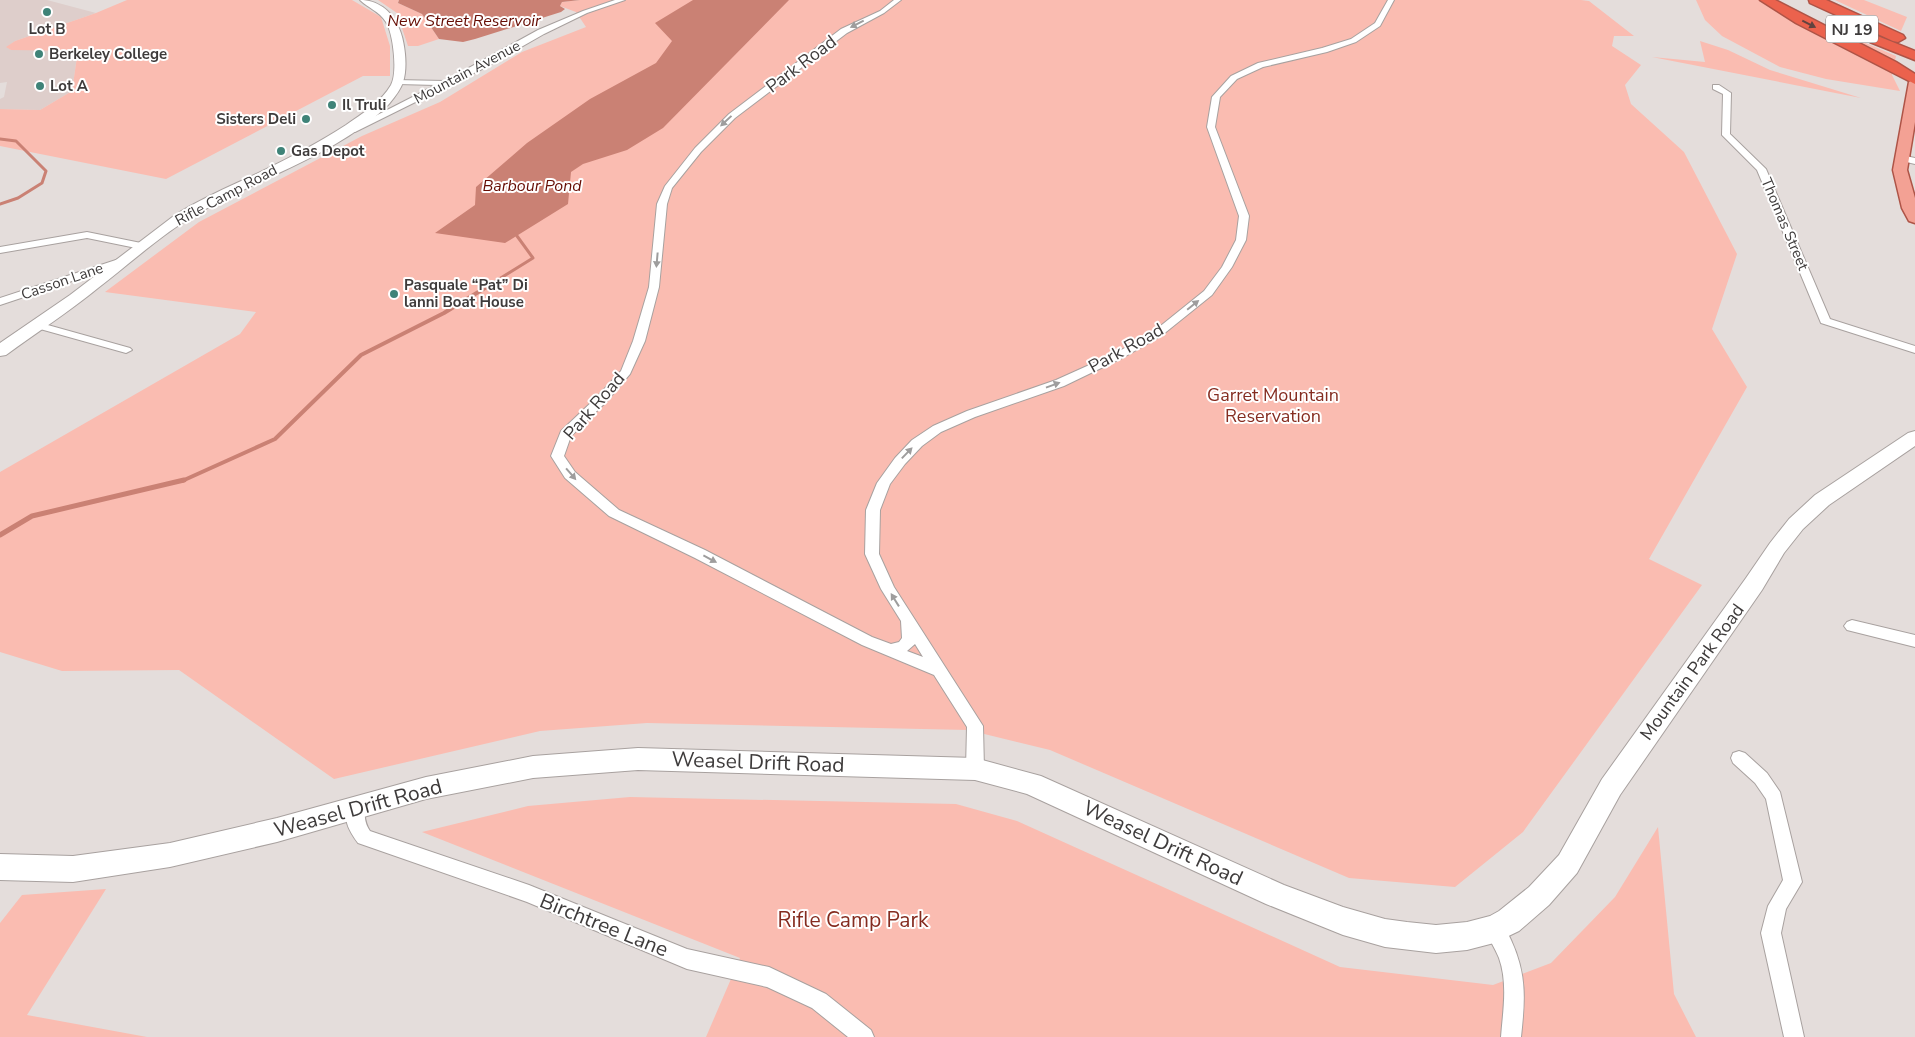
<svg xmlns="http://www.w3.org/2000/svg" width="1915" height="1037" viewBox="0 0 1915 1037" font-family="'Nunito Sans',sans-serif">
<rect width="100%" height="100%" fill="#e4dddb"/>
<path fill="#dececb" d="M 0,0 L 47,0 L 96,13 L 15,41 L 7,47 L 11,50 L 80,50 L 77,57 L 72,91 L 40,110 L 0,109 L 0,99 L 4,97 L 7,82 L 0,83 Z"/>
<path fill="#fabcb1" d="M 127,0 L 352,0 L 381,17 L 390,46 L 390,76 L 363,76 L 166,179 L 0,146 L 0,109 L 40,110 L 72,91 L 77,57 L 80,51 L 11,50 L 6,47 L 15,41 L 96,13 Z
M 378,0 L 399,0 L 398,3 L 422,14 L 439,39 L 418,46 L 408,46 L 397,13 Z
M 1581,0 L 1589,1 L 1634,36 L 1614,36 L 1612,46 L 1641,65 L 1625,85 L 1631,104 L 1684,152 L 1737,254 L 1712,329 L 1747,387 L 1649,559 L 1702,585 L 1523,832 L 1455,887 L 1349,878 L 1050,750 L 968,730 L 647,723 L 540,731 L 334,779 L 179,670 L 62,671 L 0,652 L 0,472 L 240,334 L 256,312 L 105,292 L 199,222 L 362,136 L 440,102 L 522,52 L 586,27 L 576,12 L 560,6 L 562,2 L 580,0 Z
M 1696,0 L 1774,0 L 1826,26 L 1896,56 L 1892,75 L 1900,91 L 1826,79 L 1780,67 L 1722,36 L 1705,20 Z
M 1835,0 L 1864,0 L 1907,17 L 1901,31 Z
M 1700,41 L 1728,50 L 1770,70 L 1861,98 L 1652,57 L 1705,62 Z
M 630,797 L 956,804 L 1017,821 L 1340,967 L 1493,985 L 1551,963 L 1615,897 L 1658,827 L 1674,994 L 1696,1037 L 706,1037 L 740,958 L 422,832 L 528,806 Z
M 106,889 L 27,1015 L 147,1037 L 0,1037 L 0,923 L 22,895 Z"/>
<path fill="#ca8174" d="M 399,0 L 580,0 L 562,2 L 560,6 L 565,9 L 561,12 L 475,39 L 463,42 L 439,39 L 422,14 L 398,3 Z
M 693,0 L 789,0 L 663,128 L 627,150 L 583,164 L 571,172 L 568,204 L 505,243 L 435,233 L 475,205 L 476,187 L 527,143 L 590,99 L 656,63 L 672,41 L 655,23 Z"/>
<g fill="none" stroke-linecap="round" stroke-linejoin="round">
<path stroke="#ca8174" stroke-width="3" d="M 0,139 L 16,141 L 46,171 L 42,183 L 18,198 L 0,204
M 491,284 L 533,258 L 517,236"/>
<path stroke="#ca8174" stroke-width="4" d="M 182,481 L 275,439 L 361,355 L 444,313 L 493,283"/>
<path stroke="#ca8174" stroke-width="5" d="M 0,535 L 32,516 L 184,480"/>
<g stroke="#a8a19f" stroke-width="2">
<path id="street" d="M 615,0 L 625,0 L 587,13 L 544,34 L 488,66 L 355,132 L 348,130 L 436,85 L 398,84 L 395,84 L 395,80 L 445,81 L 538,30 L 583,11 Z
M 894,0 L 901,0 L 884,13 L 847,33 L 735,118 L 701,152 L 672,188 L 667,204 L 659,287 L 645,341 L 630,374 L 605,403 L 571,436 L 564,456 L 575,472 L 619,510 L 705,550 L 872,637 L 891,644 L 899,642 L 902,638 L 901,621 L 881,589 L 865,554 L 866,510 L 877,483 L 895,458 L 912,440 L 933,426 L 967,411 L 1056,380 L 1116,353 L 1153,332 L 1204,291 L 1222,267 L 1236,240 L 1239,216 L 1207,127 L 1212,97 L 1231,76 L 1258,63 L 1322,48 L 1351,39 L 1375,23 L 1388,0 L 1394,0 L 1380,26 L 1356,42 L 1327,52 L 1263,67 L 1237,79 L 1220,97 L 1215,127 L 1249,216 L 1246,240 L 1232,267 L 1212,295 L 1161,336 L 1124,357 L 1064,386 L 975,417 L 941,432 L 922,446 L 905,464 L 890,484 L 880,510 L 879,554 L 894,587 L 983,726 L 984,769 L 981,774 L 975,776 L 969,774 L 966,769 L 967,727 L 934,675 L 862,645 L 695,558 L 609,516 L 565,478 L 551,456 L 561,431 L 597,397 L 621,371 L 633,341 L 649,287 L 657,204 L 665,186 L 695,148 L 729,114 L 841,29 L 880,11 ZM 915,644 L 923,657 L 907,651 Z
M 1713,85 L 1719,85 L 1731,93 L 1730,134 L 1766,169 L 1830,319 L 1915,346 L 1915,353 L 1821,323 L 1757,170 L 1722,135 L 1723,94 L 1713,89 Z
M 1901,155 L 1915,158 L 1915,164 L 1898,160 L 1898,156 Z
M 87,232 L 141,243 L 146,246 L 141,249 L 87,238 L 0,253 L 0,247 Z
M 125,257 L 130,260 L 129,262 L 0,305 L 0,298 Z
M 37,322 L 130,348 L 132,350 L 126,353 L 33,327 L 31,325 Z
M 1852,620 L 1915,635 L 1915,647 L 1847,630 L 1844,626 L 1847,622 Z
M 1739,751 L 1745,753 L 1767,773 L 1780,792 L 1802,882 L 1786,909 L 1781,933 L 1804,1037 L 1784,1037 L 1761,933 L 1768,906 L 1783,880 L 1766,799 L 1755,783 L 1733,763 L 1731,758 L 1733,753 Z
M 356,800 L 362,802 C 367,814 362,819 370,831 L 529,885 L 687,949 L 769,967 L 826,994 L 871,1030 L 874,1037 L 848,1037 L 812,1008 L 767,987 L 687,969 L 527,902 L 358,843 C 348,829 342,819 350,802 Z
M 1494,920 C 1503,923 1507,931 1511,940 C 1527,975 1525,1000 1521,1037 L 1501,1037 C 1503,1011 1508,983 1499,958 C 1495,948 1489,939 1484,929 L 1487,922 Z"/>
</g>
<g stroke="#a8a19f" stroke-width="2">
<path id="secondary" d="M 360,0 C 377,0 391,10 398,26 C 405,40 408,67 403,82 C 401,89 394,98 389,104 C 342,152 260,178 202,211 C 165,231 132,262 98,288 C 69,312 37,332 6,355 L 0,356 L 0,343 L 70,295 L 175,215 C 196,202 217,192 239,182 C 276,165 312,147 346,125 C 362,114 381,102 391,85 C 398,72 393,33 386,22 C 379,11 368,8 360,0 Z
M 1915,431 L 1915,446 L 1829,505 L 1803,529 L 1784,553 L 1762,590 L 1620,795 L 1577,873 L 1549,905 L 1519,931 L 1494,943 L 1467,950 L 1436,953 L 1385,947 L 1343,935 L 1266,904 L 1027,794 L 975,780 L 638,770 L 533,778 L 426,799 L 277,842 L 170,867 L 73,882 L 0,880 L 0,854 L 73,856 L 170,843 L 277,818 L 426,777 L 533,756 L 638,748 L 975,758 L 1041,776 L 1284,885 L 1343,907 L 1385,919 L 1407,922 L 1436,925 L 1467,922 L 1490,916 L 1499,911 L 1529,887 L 1559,855 L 1602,779 L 1746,578 L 1770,543 L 1789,519 L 1815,495 L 1908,433 Z"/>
</g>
<g stroke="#ae5447" stroke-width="3">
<path id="primary" d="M 1915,78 L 1915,122 L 1907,170 L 1915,198 L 1915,223 L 1909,221 L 1902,208 L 1893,170 L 1909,82 Z"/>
</g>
<g stroke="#ae5447" stroke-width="3">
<path id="highway" d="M 1760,0 L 1775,0 L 1896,62 L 1915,74 L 1915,84 L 1796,23 Z
M 1809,0 L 1826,0 L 1903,35 L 1905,38 L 1898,42 L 1893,41 L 1810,3 Z
M 1875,35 L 1915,51 L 1915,60 L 1870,42 L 1868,39 Z"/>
</g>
<use href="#street" fill="#fff" fill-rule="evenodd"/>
<use href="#secondary" fill="#fff" fill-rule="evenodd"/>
<use href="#primary" fill="#f3a194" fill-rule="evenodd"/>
<use href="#highway" fill="#eb624d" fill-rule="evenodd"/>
</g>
<defs><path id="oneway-solid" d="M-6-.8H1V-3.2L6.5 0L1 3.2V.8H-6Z" transform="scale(1.25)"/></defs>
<g fill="#9e9d9d">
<use href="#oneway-solid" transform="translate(857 24) rotate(153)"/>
<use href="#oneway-solid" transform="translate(726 121) rotate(137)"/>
<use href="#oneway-solid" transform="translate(657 260) rotate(95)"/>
<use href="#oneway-solid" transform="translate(1193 305) rotate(-39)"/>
<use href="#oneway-solid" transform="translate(1053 385) rotate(-20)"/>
<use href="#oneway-solid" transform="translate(907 453) rotate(-46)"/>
<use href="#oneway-solid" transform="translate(571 474) rotate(49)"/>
<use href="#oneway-solid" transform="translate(710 559) rotate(28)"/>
<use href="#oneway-solid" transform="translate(895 600) rotate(-122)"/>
</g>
<use fill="#61433f" href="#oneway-solid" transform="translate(1809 24) rotate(27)"/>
<g fill="#3f8378" stroke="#fff" stroke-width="2">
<circle cx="47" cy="12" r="5"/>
<circle cx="39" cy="54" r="5"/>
<circle cx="40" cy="86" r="5"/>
<circle cx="332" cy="105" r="5"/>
<circle cx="306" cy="119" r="5"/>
<circle cx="281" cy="151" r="5"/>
<circle cx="394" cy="294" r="5"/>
</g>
<g text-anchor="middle" stroke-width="4" stroke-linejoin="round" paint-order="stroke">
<g font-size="15" font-weight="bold" fill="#3e3b3b" stroke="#fff" text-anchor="start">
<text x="47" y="34" text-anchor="middle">Lot B</text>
<text x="49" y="59">Berkeley College</text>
<text x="50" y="91">Lot A</text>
<text x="342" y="110">Il Truli</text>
<text x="296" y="124" text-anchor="end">Sisters Deli</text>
<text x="291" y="156">Gas Depot</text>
<text x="404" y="290">Pasquale “Pat” Di<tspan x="404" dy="17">lanni Boat House</tspan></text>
</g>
<g font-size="15" fill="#3e3b3b" stroke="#fff">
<text transform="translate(467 72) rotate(-28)" y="5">Mountain Avenue</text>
<text transform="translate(226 195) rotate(-28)" y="5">Rifle Camp Road</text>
<text transform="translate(1785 224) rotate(67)" y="5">Thomas Street</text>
<text transform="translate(62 281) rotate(-19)" y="5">Casson Lane</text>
</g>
<g font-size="16" font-style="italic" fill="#660d04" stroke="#fff">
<text x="464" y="26">New Street Reservoir</text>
<text x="532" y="191">Barbour Pond</text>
</g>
<rect fill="#fff" stroke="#787676" stroke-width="1" x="1826" y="15.5" width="52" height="27" rx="4"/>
<g font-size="16" font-weight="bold" fill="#3e3b3b">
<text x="1852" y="35">NJ 19</text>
</g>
<g font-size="18" fill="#3e3b3b" stroke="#fff">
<text transform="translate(801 64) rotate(-37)" y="6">Park Road</text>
<text transform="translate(1126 348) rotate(-29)" y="6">Park Road</text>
<text transform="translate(594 406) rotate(-49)" y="6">Park Road</text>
<text transform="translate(1692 672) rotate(-54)" y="6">Mountain Park Road</text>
</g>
<g font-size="18" fill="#852c20" stroke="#fff">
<text x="1273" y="401">Garret Mountain<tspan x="1273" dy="21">Reservation</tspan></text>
</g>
<g font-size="21" fill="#3e3b3b" stroke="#fff">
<text transform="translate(758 762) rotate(2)" y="7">Weasel Drift Road</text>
<text transform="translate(358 808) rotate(-15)" y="7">Weasel Drift Road</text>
<text transform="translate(1163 843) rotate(25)" y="7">Weasel Drift Road</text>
<text transform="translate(604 925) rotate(22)" y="7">Birchtree Lane</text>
</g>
<g font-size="21" fill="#852c20" stroke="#fff">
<text x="853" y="927">Rifle Camp Park</text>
</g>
</g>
</svg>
